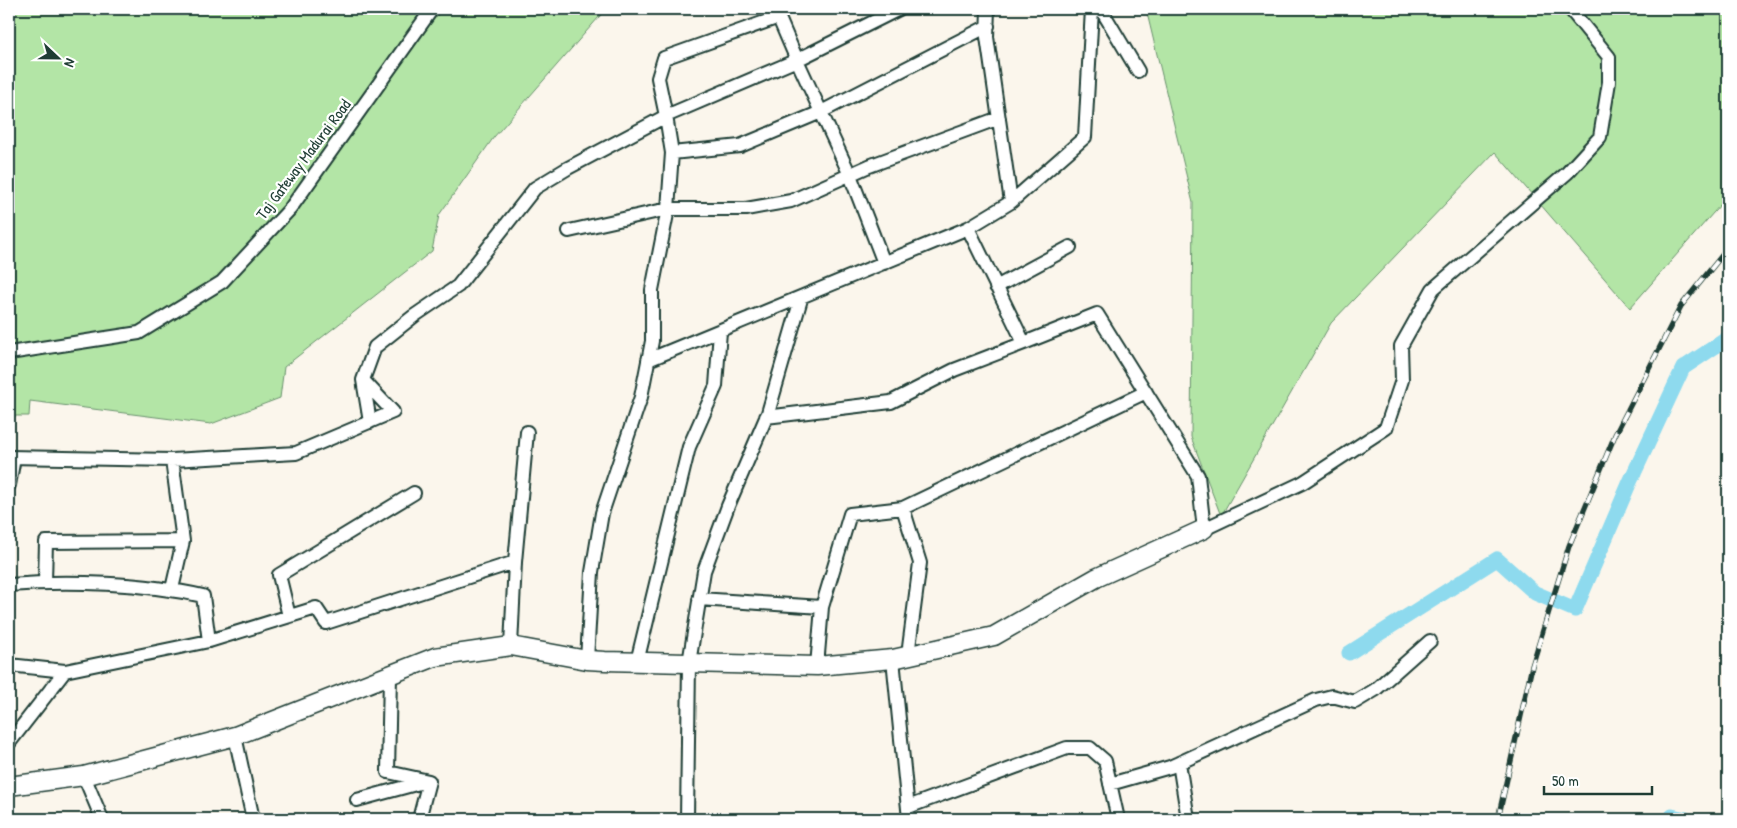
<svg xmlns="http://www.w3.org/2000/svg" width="1737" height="828" viewBox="0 0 1737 828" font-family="'Patrick Hand',sans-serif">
<rect width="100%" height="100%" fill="#fbf6ec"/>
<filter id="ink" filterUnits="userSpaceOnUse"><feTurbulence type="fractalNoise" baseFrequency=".02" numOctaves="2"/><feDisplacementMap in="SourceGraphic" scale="10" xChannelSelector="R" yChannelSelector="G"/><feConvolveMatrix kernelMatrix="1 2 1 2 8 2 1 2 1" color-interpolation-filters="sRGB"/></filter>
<g filter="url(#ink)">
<path fill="#b3e5a6" stroke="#69916d" d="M 9,9 L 606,9 L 494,137 L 439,215 L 432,251 L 284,367 L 280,398 L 211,424 L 30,401 L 29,416 L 9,416 Z
M 1146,9 L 1728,9 L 1728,196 L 1630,308 L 1495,152 L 1331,323 L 1221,516 L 1191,437 L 1193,203 Z"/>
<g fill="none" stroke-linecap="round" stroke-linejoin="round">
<path stroke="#8edaee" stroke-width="15" d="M 1349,653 L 1497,559 L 1535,593 L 1575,610 L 1629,484 L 1683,368 L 1728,338
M 1671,819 L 1672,816 L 1686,819"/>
<g stroke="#1f3d34" stroke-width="16">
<path id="street" d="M 988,9 L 987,37 L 1011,202 L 968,228 L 1024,343 L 1097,314 L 1198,476 L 1204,529 L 1302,483 L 1386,428 L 1402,380 L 1401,346 L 1433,289 L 1567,173 L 1600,137 L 1609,82 L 1609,57 L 1570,9
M 1101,9 L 1138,71
M 672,153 L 740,146 L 821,112 L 988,26
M 1011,202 L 1085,137 L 1092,9
M 569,231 L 668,209 L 746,209 L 791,201 L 869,166 L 999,118
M 884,263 L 850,175 L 797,60 L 899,9
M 996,287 L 1070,247
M 9,353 L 139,333 L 222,282 L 290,209 L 432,9
M 648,360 L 968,228
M 766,417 L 891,402 L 954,370 L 1024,343
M 370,422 L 363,380 L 375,347 L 414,316 L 458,286 L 535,188 L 568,168 L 666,116 L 658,78 L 664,58 L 779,17
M 9,457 L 172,460 L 296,453 L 393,412 L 363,380
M 172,460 L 183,541 L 172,589
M 9,485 L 14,458
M 903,508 L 1146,392
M 515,562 L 527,432
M 45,582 L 46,542 L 183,541
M 9,585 C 68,580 145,583 203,596 L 209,641
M 699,599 L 822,607 L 817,666
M 822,607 L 850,514 L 903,508 L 920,563 L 908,655
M 289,616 L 279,575 L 414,493
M 893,659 L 909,819
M 587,660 L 592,572 L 602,513 L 641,397 L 652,341 L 652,290 L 668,209 L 672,153 L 666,116 L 797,60 L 775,9
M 637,662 L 689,447 L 716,386 L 720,331
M 9,665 L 65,671 L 209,641 L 316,608 L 326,623 L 515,562 L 511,646
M 390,676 L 388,772 L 429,781 L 419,819
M 235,736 L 253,819
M 9,743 L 65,671
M 1179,763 L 1188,819
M 84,776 L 102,819
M 1110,784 L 1170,767 L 1316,700 L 1332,696 L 1355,702 L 1375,690 L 1430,641
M 357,800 L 427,781
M 908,807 L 1067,748 L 1090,748 L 1105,761 L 1118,819
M 687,819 L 689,663 L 704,571 L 728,506 L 768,413 L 801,299"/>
</g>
<g stroke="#1f3d34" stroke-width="21">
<path id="secondary" d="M 9,786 L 84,776 L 235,736 L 435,657 L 511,646 L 587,660 L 605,661 L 817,666 L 893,659 L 994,636 L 1096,578 L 1204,529"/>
</g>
<use href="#street" stroke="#fff" stroke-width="12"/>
<use href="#secondary" stroke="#fff" stroke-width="18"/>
<g stroke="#1f3d34" stroke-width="5.5">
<path id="rail" d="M 1498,819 L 1532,666 L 1569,546 L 1615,435 L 1681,306 L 1728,248"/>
</g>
<use href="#rail" stroke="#fff" stroke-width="4" stroke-dasharray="11" stroke-linecap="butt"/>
</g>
</g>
<g text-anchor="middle" stroke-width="4.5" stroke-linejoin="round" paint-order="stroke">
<g font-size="16" fill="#1f3d34" stroke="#fff">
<text transform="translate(303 159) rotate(-53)" y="6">Taj Gateway Madurai Road</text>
</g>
</g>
<rect width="1737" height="828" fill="none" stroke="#fff" stroke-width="30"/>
<rect x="15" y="15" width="1707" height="798" fill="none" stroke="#1f3d34" stroke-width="2" filter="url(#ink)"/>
<g transform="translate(58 58) rotate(112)" stroke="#ffffff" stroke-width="4" paint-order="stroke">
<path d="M0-4L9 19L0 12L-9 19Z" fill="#1f3d34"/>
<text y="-8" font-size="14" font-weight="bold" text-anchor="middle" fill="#1f3d34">N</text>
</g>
<path d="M1544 786v8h108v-8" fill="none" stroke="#1f3d34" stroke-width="2.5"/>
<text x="1552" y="786" font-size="15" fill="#1f3d34" stroke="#ffffff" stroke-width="4" paint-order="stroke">50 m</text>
</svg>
